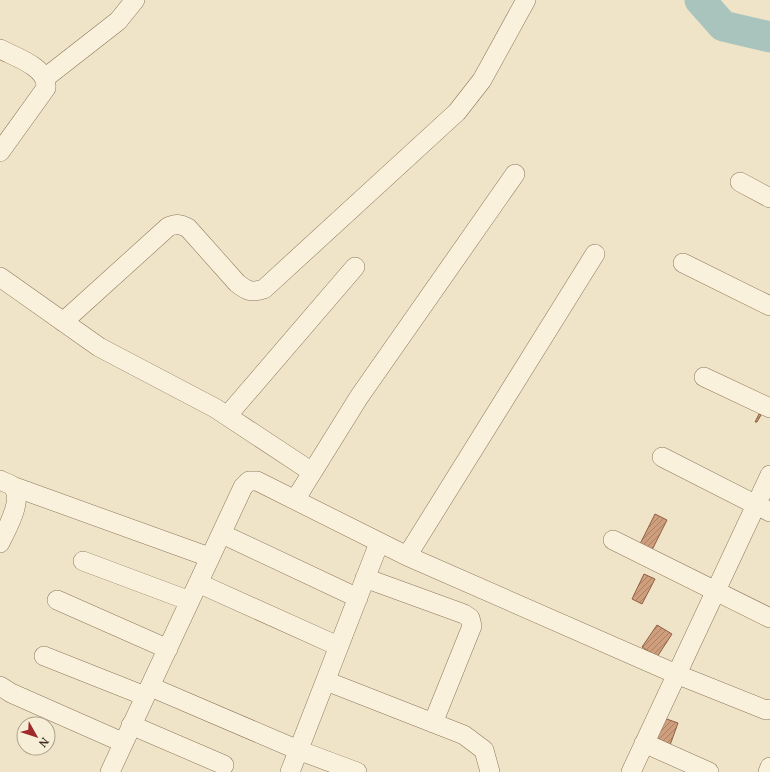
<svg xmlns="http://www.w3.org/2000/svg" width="770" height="772" viewBox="0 0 770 772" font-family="'Noto Serif',serif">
<defs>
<pattern id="building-hatch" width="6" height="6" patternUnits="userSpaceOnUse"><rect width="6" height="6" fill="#cf9f7d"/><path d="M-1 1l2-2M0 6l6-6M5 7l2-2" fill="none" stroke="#a98266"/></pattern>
</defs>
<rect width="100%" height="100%" fill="#f0e4c8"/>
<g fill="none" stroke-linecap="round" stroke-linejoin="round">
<path stroke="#a9c4bc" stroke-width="31" d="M 700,0 L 723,26 L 770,37"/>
</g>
<path fill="url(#building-hatch)" stroke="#8d5f41" d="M 759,414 L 761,415 L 757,422 L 755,422 Z
M 655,514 L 667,520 L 652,550 L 640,544 Z
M 644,574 L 655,579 L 642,604 L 632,599 Z
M 657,625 L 672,634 L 657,657 L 642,647 Z
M 661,717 L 678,723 L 669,748 L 652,742 Z"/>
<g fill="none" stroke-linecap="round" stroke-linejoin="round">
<g stroke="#8d765c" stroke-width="20">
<path id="minor" d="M 0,49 C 15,57 48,67 46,88 L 0,152
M 45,78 L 118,21 L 135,0
M 740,182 L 770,198
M 683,263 L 770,306
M 0,277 L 99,347 L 215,408 L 312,472
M 63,322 L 168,227 C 176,223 180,224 188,228 L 237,283 C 247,291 251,293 264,289 L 457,112 L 482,80 L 526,0
M 704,377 L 770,408
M 227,416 L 355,267
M 662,457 L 770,512
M 0,480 C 3,482 8,483 11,485 C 26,497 6,530 0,543
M 12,486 L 209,557
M 295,500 L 359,397 L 515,174
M 222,534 L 358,598
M 613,540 L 770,618
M 407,556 L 595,254
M 83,561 L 190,601
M 365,578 L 464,614 L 470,618 L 472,626 L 433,723
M 198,583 L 338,646
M 57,600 L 168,649
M 44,656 L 145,696
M 326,681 L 464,735 L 484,750 L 490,772
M 0,686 L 11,693 L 122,742
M 151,687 L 298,750 L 357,772
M 131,725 L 224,765
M 644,743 L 709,772
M 110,772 L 243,487 L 249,481 L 257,481 L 407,556 L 676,674 L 766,710 L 770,709
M 290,772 L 379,543
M 631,772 L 770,475
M 768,772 L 770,767"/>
</g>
<use href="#minor" stroke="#faf1dc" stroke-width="19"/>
</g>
<g transform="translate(36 736) rotate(129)"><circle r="19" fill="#f7eed8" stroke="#ada18e"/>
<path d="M0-3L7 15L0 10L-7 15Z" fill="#9e2a2b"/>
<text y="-6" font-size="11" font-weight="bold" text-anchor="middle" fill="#3d2e20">N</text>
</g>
</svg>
